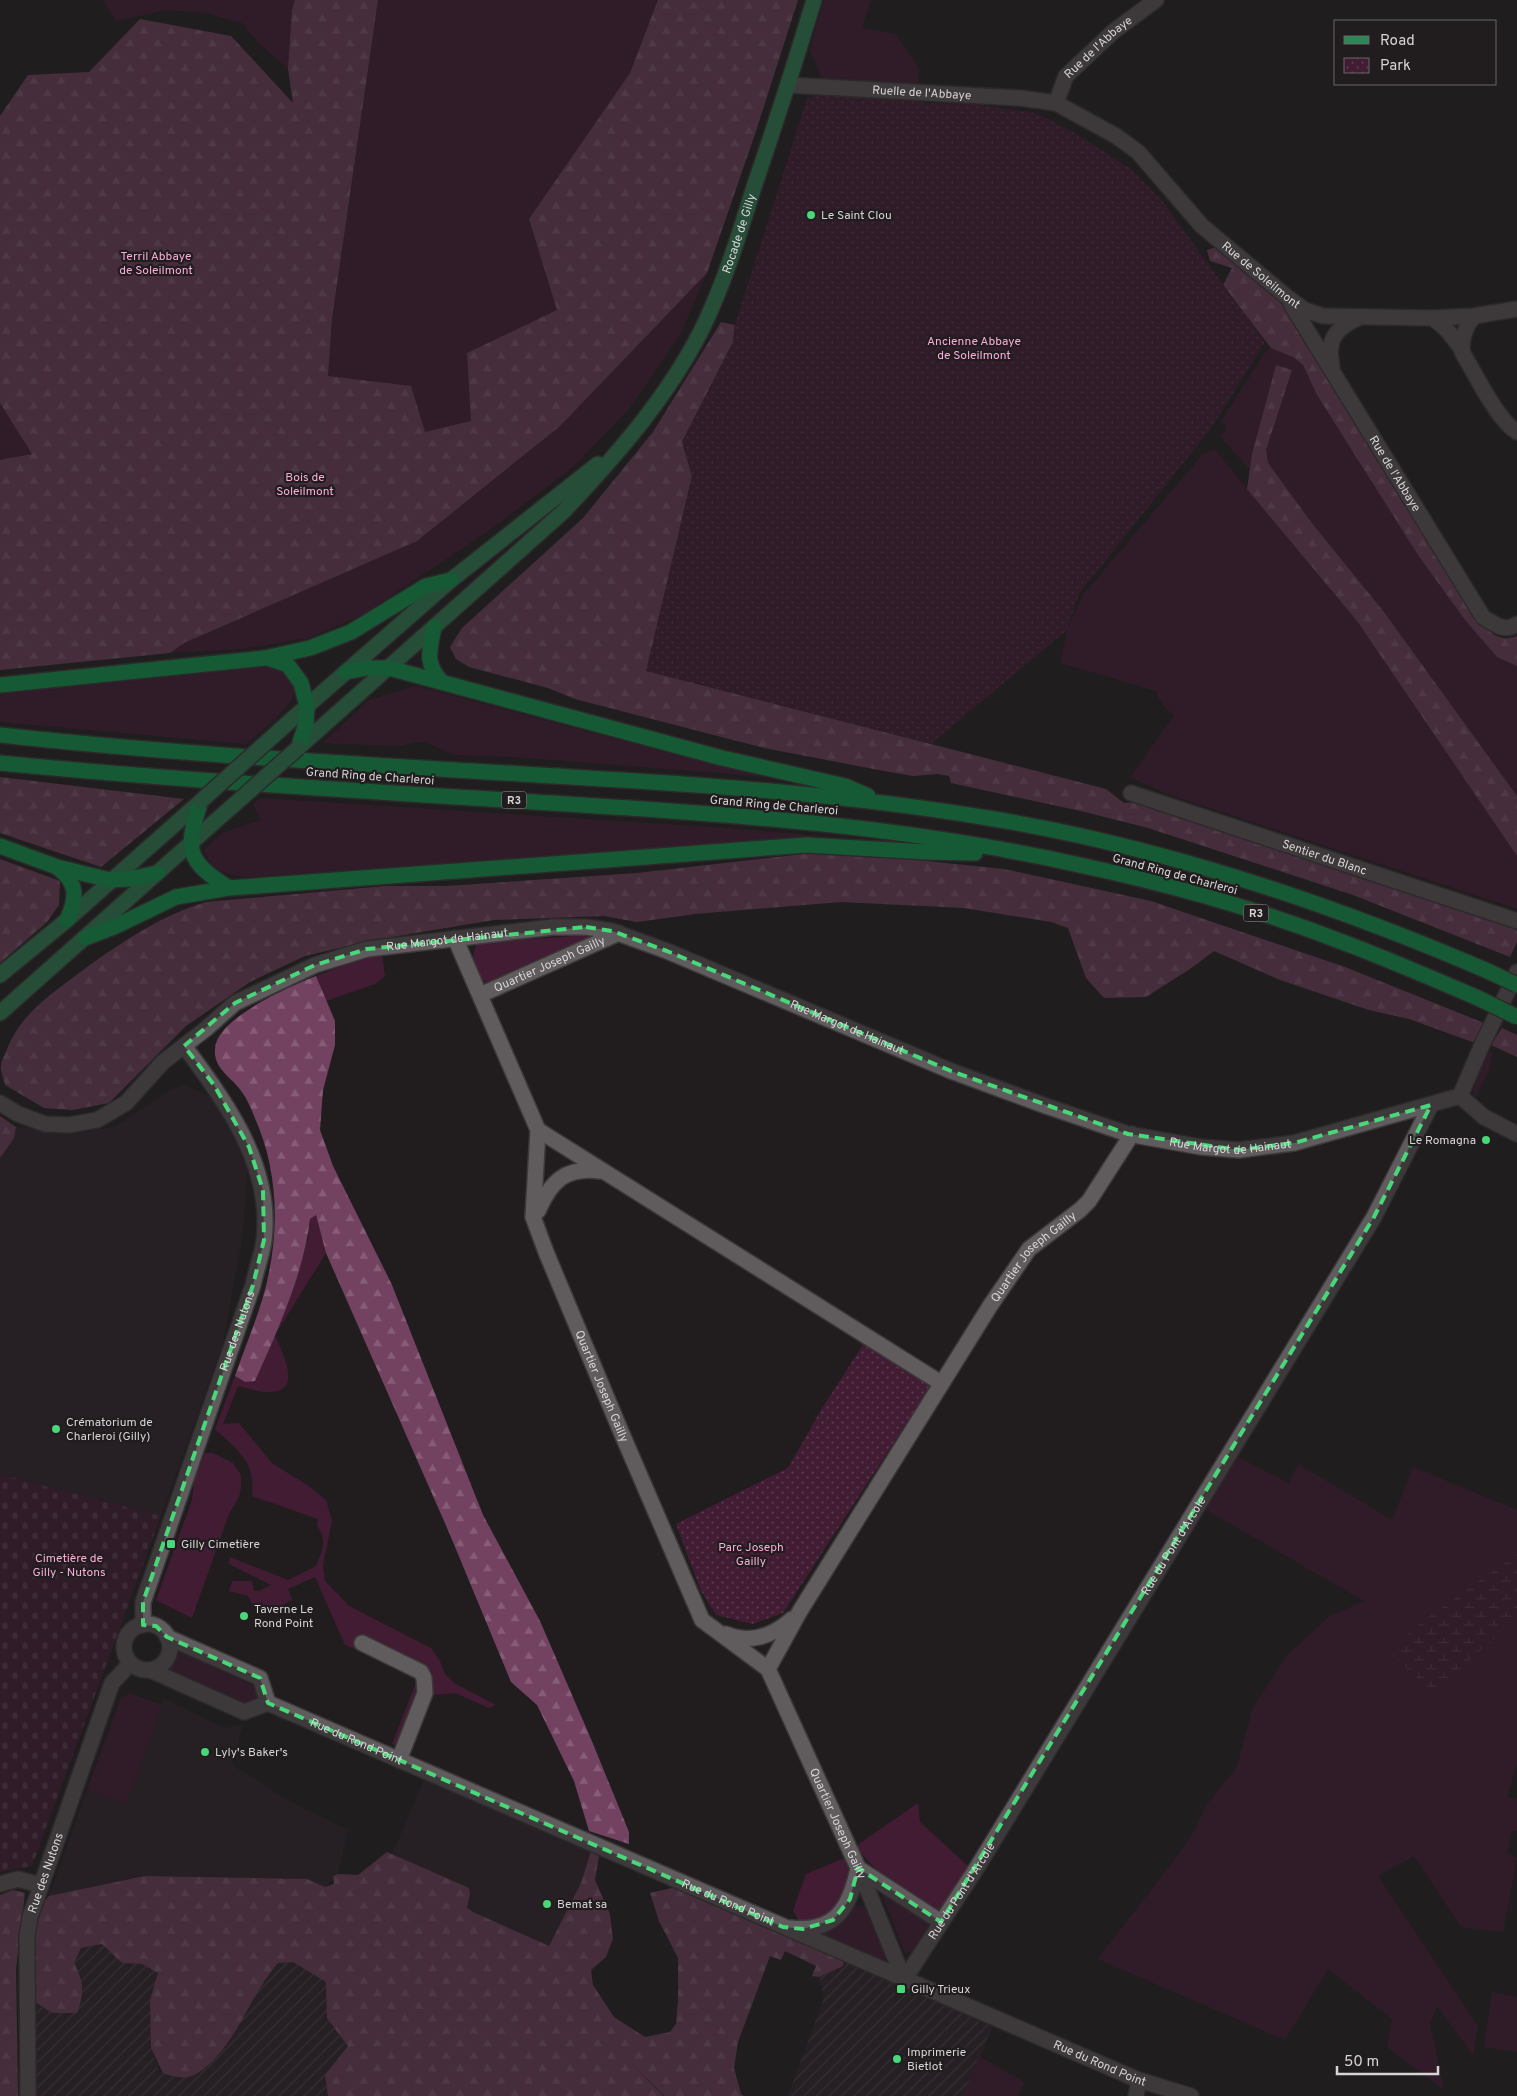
<svg xmlns="http://www.w3.org/2000/svg" width="1517" height="2096" viewBox="0 0 1517 2096" font-family="Overpass,sans-serif">
<defs>
<pattern id="industrial-furrows" width="10" height="10" patternUnits="userSpaceOnUse" patternTransform="scale(1.25)"><rect width="10" height="10" fill="#2d252a"/><path d="M-1 1l2-2M0 10L10 0M9 11l2-2" fill="none" stroke="#4b4448"/></pattern>
<pattern id="forest-firs" width="22" height="20" patternUnits="userSpaceOnUse" patternTransform="scale(1.25)"><rect width="22" height="20" fill="#734260"/><path d="M5 1l3.5 6h-7zM16 11l3.5 6h-7z" fill="#865c76"/></pattern>
<pattern id="wetland-marsh" width="20" height="14" patternUnits="userSpaceOnUse" patternTransform="scale(1.25)"><rect width="20" height="14" fill="#411c33"/><path d="M1 5h8M5 5V1M11 12h8M15 12V8" fill="none" stroke="#5c3c50"/></pattern>
<pattern id="cemetery-stones" width="16" height="16" patternUnits="userSpaceOnUse" patternTransform="scale(1.25)"><rect width="16" height="16" fill="#411c33"/><path d="M2 7V4a2 2 0 0 1 4 0v3zM10 15v-3a2 2 0 0 1 4 0v3z" fill="#5c3c50"/></pattern>
<pattern id="park-dots" width="8" height="8" patternUnits="userSpaceOnUse" patternTransform="scale(1.25)"><rect width="8" height="8" fill="#411c33"/><path d="M2 2h.1M6 6h.1" fill="none" stroke="#5c3c50" stroke-width="1.8" stroke-linecap="round"/></pattern>
</defs>
<rect width="100%" height="100%" fill="#211d1f"/>
<path fill="#2d252a" d="M 185,1085 L 212,1098 L 248,1160 L 243,1233 L 223,1343 L 161,1516 L 0,1474 L 0,1158 L 14,1138 L 16,1127 L 73,1133 L 114,1127 L 168,1091 Z
M 164,1699 L 225,1728 L 243,1724 L 232,1765 L 298,1806 L 348,1830 L 338,1874 L 325,1887 L 307,1879 L 156,1876 L 49,1896 L 87,1791 L 126,1804 Z
M 424,1780 L 591,1851 L 581,1883 L 549,1946 L 473,1912 L 467,1908 L 470,1893 L 469,1888 L 391,1854 L 394,1850 Z"/>
<path fill="url(#industrial-furrows)" d="M 102,1944 L 122,1963 L 142,1964 L 159,1973 L 150,2000 L 151,2048 L 159,2071 L 174,2077 L 278,1962 L 293,1962 L 327,1982 L 327,2018 L 348,2046 L 325,2075 L 328,2096 L 35,2096 L 35,2002 L 52,2013 L 77,2012 L 83,1997 L 81,1977 L 74,1963 L 81,1948 Z
M 844,1959 L 994,2023 L 963,2096 L 788,2096 L 824,1998 L 819,1977 L 843,1966 Z"/>
<path fill="#411c33" d="M 103,0 L 295,0 L 292,10 L 288,69 L 257,41 L 242,23 L 206,13 L 166,10 L 116,21 Z
M 378,0 L 658,0 L 630,73 L 529,219 L 557,310 L 467,353 L 471,421 L 425,433 L 411,386 L 328,376 L 332,319 Z
M 824,0 L 871,0 L 862,28 L 895,34 L 919,68 L 918,86 L 822,79 L 810,49 Z
M 707,273 L 680,335 L 629,409 L 573,467 L 494,527 L 362,615 L 308,638 L 242,649 L 170,653 L 184,643 L 560,426 Z
M 1271,348 L 1295,358 L 1303,365 L 1317,395 L 1418,555 L 1465,620 L 1497,657 L 1517,666 L 1517,796 L 1384,612 L 1311,522 L 1268,463 L 1266,450 L 1292,370 L 1276,365 L 1252,454 L 1250,470 L 1220,436 L 1226,430 L 1226,425 L 1220,423 L 1264,354 Z
M 0,403 L 32,454 L 0,460 Z
M 1215,450 L 1357,621 L 1517,856 L 1517,909 L 1167,794 L 1130,777 L 1174,716 L 1160,701 L 1156,691 L 1061,663 L 1067,630 L 1083,595 L 1204,453 Z
M 272,666 L 286,673 L 295,685 L 292,700 L 275,719 L 246,744 L 0,722 L 0,694 Z
M 416,686 L 679,756 L 771,774 L 770,777 L 513,757 L 454,755 L 425,742 L 415,742 L 400,746 L 323,743 L 369,700 Z
M 260,798 L 727,828 L 809,835 L 810,837 L 246,877 C 227,875 211,870 204,850 L 222,833 L 261,820 L 253,805 Z
M 587,935 L 590,940 L 556,952 L 487,982 L 480,979 L 473,956 L 476,945 L 483,943 Z
M 382,953 L 385,976 L 375,984 L 326,1001 L 316,976 L 373,954 Z
M 1492,1052 L 1489,1070 L 1475,1098 L 1473,1090 L 1486,1053 Z
M 316,1214 L 326,1253 L 275,1335 C 282,1352 304,1392 269,1392 C 259,1393 248,1388 238,1386 L 223,1424 L 239,1423 L 272,1463 L 307,1485 L 326,1500 L 332,1521 L 323,1565 L 325,1581 L 349,1606 L 431,1648 L 440,1661 L 445,1674 L 454,1683 L 496,1705 L 489,1708 L 455,1693 L 433,1695 L 412,1750 L 392,1744 L 419,1675 L 345,1645 L 315,1577 L 288,1589 L 292,1600 L 261,1616 L 256,1603 L 252,1604 L 248,1596 L 229,1591 L 232,1581 L 252,1581 L 254,1591 L 259,1591 L 271,1585 L 229,1564 L 230,1557 L 288,1580 L 316,1566 C 322,1552 328,1539 317,1526 L 318,1519 L 252,1496 C 256,1461 238,1451 215,1429 L 235,1376 L 245,1382 L 308,1239 L 310,1219 Z
M 213,1453 L 233,1463 L 241,1475 L 241,1488 L 239,1497 L 229,1514 L 192,1618 L 156,1600 L 192,1500 L 194,1480 L 205,1453 Z
M 1234,1455 L 1289,1483 L 1298,1464 L 1392,1520 L 1413,1467 L 1517,1510 L 1517,1764 L 1507,1797 L 1517,1799 L 1517,1831 L 1512,1831 L 1507,1853 L 1517,1858 L 1503,1932 L 1461,1927 L 1414,1856 L 1378,1876 L 1478,2026 L 1473,2055 L 1437,2006 L 1430,2024 L 1444,2090 L 1387,2047 L 1392,2019 L 1328,1969 L 1285,2040 L 1098,1959 L 1190,1839 L 1207,1804 L 1237,1767 L 1252,1710 L 1287,1655 L 1330,1616 L 1364,1601 L 1203,1508 Z
M 177,1650 L 254,1686 L 259,1694 L 257,1699 L 249,1703 L 238,1700 L 169,1669 Z
M 129,1693 L 162,1705 L 126,1804 L 87,1791 L 120,1700 Z
M 918,1803 L 920,1822 L 969,1867 L 942,1912 C 910,1894 877,1877 856,1846 Z
M 847,1857 L 849,1883 L 845,1898 L 831,1913 L 807,1921 L 803,1929 L 793,1910 L 806,1874 Z
M 881,1891 L 894,1896 L 912,1913 L 932,1922 L 912,1951 L 905,1953 Z
M 856,1905 L 866,1907 C 870,1925 888,1944 885,1962 L 819,1937 L 837,1926 Z
M 1492,1992 L 1517,1997 L 1517,2052 L 1484,2047 Z
M 979,2056 L 1024,2082 L 1018,2096 L 963,2096 Z"/>
<path fill="url(#forest-firs)" d="M 295,0 L 378,0 L 332,319 L 328,376 L 411,386 L 425,432 L 471,421 L 467,353 L 557,310 L 529,219 L 630,73 L 658,0 L 798,0 L 755,134 L 707,273 L 560,426 L 417,541 L 184,643 L 170,653 L 0,670 L 0,460 L 32,454 L 0,403 L 0,116 L 28,75 L 89,72 L 140,19 L 231,36 L 293,103 L 288,69 L 292,10 Z
M 1217,247 L 1279,298 L 1474,613 C 1486,628 1496,644 1517,636 L 1517,666 L 1497,657 L 1465,620 L 1418,555 L 1317,395 L 1303,365 L 1295,358 L 1271,348 L 1223,285 L 1232,268 L 1210,261 L 1207,250 Z
M 721,322 L 735,325 L 733,342 L 682,442 L 692,476 L 647,671 L 1106,789 L 1124,803 L 1138,802 L 1512,926 L 1517,931 L 1517,942 L 1510,957 L 1353,895 L 1148,828 L 1085,812 L 951,783 L 949,776 L 938,774 L 913,776 L 884,771 L 764,748 L 575,699 L 548,688 L 469,667 L 456,659 L 450,647 L 462,628 L 583,518 L 653,432 Z
M 1276,365 L 1292,370 L 1266,450 L 1268,463 L 1311,522 L 1384,612 L 1517,796 L 1517,856 L 1357,621 L 1247,489 L 1252,454 Z
M 0,777 L 184,799 L 101,867 L 0,833 Z
M 811,853 L 897,858 L 1004,869 L 1151,901 L 1345,967 L 1484,1023 L 1475,1043 L 1409,1019 L 1369,1010 L 1280,980 L 1214,951 L 1190,969 L 1146,997 L 1104,998 L 1086,978 L 1068,928 L 1051,922 L 964,908 L 841,902 L 695,914 L 637,922 L 604,916 L 494,920 L 374,940 L 305,956 L 250,982 L 186,1026 L 109,1103 L 72,1110 L 44,1108 L 5,1085 C 4,1079 0,1071 1,1066 C 1,1062 4,1056 6,1052 C 19,1014 53,993 83,970 C 122,942 160,916 206,902 L 386,886 L 446,886 L 637,873 Z
M 0,859 L 60,881 L 59,905 L 47,922 L 0,963 Z
M 316,976 L 335,1021 L 335,1045 L 323,1090 L 320,1130 L 333,1166 L 392,1285 L 483,1515 L 540,1621 L 591,1739 L 629,1832 L 629,1844 L 589,1831 L 574,1781 L 537,1705 L 511,1682 L 448,1530 L 326,1253 L 316,1215 L 310,1219 C 304,1273 277,1332 255,1381 L 245,1382 L 235,1376 C 244,1350 255,1324 263,1297 C 280,1238 280,1173 254,1116 C 251,1108 247,1099 242,1092 C 233,1078 213,1069 215,1049 C 216,1018 291,986 316,976 Z
M 1502,1028 L 1517,1035 L 1517,1057 L 1491,1045 Z
M 0,1116 L 16,1127 L 14,1138 L 0,1158 Z
M 591,1851 L 599,1856 L 595,1880 L 610,1914 L 613,1939 L 606,1957 L 591,1970 L 593,1985 L 614,2017 L 645,2037 L 670,2032 L 676,2024 L 678,2000 L 678,1958 L 659,1921 L 650,1893 L 676,1887 L 844,1959 L 843,1966 L 819,1977 L 812,1976 L 816,1966 L 785,1951 L 781,1960 L 770,1956 L 738,2042 L 734,2068 L 741,2094 L 744,2096 L 665,2096 L 624,2057 L 664,2096 L 328,2096 L 325,2075 L 348,2046 L 327,2018 L 326,1982 L 293,1962 L 278,1963 C 248,1997 236,2049 196,2074 C 187,2080 172,2077 163,2073 L 151,2048 L 150,2000 L 158,1973 L 142,1964 L 122,1963 L 102,1944 L 81,1948 L 74,1963 C 84,1982 85,1992 77,2013 L 52,2013 L 35,2002 L 34,1936 L 36,1911 L 49,1896 L 145,1876 L 307,1879 L 325,1887 L 334,1884 L 333,1876 L 338,1874 L 358,1875 L 387,1852 L 469,1888 L 470,1893 L 467,1908 L 473,1912 L 549,1946 L 581,1883 Z
M 13,1890 L 25,1893 L 16,1969 L 18,2096 L 0,2096 L 0,1895 Z"/>
<path fill="url(#wetland-marsh)" d="M 1517,1554 L 1517,1619 L 1433,1692 L 1388,1651 L 1423,1621 Z"/>
<path fill="url(#cemetery-stones)" d="M 0,1474 L 161,1516 L 32,1866 L 0,1872 Z"/>
<path fill="url(#park-dots)" d="M 816,95 L 919,99 L 923,103 L 973,104 L 1036,113 L 1073,132 L 1131,169 L 1163,202 L 1265,342 L 1212,427 L 1079,594 L 1067,630 L 931,744 L 646,671 L 692,476 L 682,442 L 733,342 L 735,325 L 807,98 Z
M 868,1337 L 935,1379 L 783,1613 L 753,1624 L 716,1615 L 701,1591 L 676,1524 L 788,1468 L 821,1410 Z"/>
<g fill="none" stroke-linecap="round" stroke-linejoin="round">
<g stroke="#3b393a" stroke-width="18">
<g id="minor">
<path id="s1" d="M 788,85 L 1020,98 L 1056,103 L 1116,136 L 1138,152 L 1202,226 L 1287,297 L 1305,310 L 1323,316 L 1433,318 L 1474,316 L 1517,309"/>
<path id="s2" d="M 1056,103 L 1066,76 L 1114,31 L 1156,0"/>
<path id="s3" d="M 1291,304 L 1483,617 C 1494,624 1505,633 1517,624"/>
<path d="M 1474,316 C 1465,327 1462,337 1462,352 C 1475,373 1497,420 1517,432"/>
<path d="M 1433,318 L 1447,330 L 1462,349"/>
<path d="M 1332,366 C 1326,339 1336,328 1360,317"/>
<path id="s4" d="M 1131,793 L 1517,921"/>
<path id="s5" d="M 455,938 L 538,1130 L 533,1217 L 546,1252 L 619,1427 L 702,1620 L 768,1669 L 864,1881 L 904,1980"/>
<path id="s6" d="M 480,995 L 619,933"/>
<path d="M 1460,1096 L 1481,1047 L 1517,972"/>
<path id="s7" d="M 0,1103 L 18,1114 L 45,1124 L 69,1125 L 97,1120 L 126,1103 L 163,1062 L 207,1028 L 235,1003 L 315,965 L 367,949 L 553,927 L 586,927 L 612,931 L 667,951 L 951,1071 L 1046,1106 L 1128,1134 L 1201,1147 L 1239,1150 L 1294,1143 L 1460,1096 L 1484,1117 L 1517,1134"/>
<path d="M 538,1130 L 941,1383"/>
<path d="M 538,1211 C 551,1181 565,1167 600,1171"/>
<circle cx="147" cy="1647" r="23"/>
<path id="s8" d="M 143,1625 L 143,1602 L 253,1285 C 256,1270 262,1255 264,1240 C 273,1167 226,1101 184,1046"/>
<path d="M 726,1634 C 750,1644 773,1636 792,1619"/>
<path d="M 167,1637 L 260,1678 L 268,1703"/>
<path d="M 362,1643 L 421,1672 L 424,1678 L 425,1693 L 399,1760"/>
<path id="s9" d="M 768,1669 L 800,1611 L 990,1306 L 1029,1249 L 1080,1210 L 1089,1201 L 1132,1134"/>
<path id="s10" d="M 150,1670 L 244,1712 L 268,1703 L 1136,2079 L 1191,2096"/>
<path d="M 0,1884 L 18,1879 L 40,1885"/>
<path d="M 790,1928 C 835,1933 850,1908 858,1868 L 941,1922"/>
<path id="s11" d="M 904,1980 L 978,1866 L 1374,1217 L 1431,1105"/>
<path id="s12" d="M 28,2096 L 27,1936 L 30,1917 L 112,1683 L 130,1664"/>
<path d="M 1136,2096 L 1139,2080"/>
</g>
</g>
<g stroke="#3b393a" stroke-width="18">
<g id="major">
<path d="M 290,721 L 451,580 L 598,464"/>
<path id="s13" d="M 298,748 L 563,512 C 615,457 668,397 702,329 C 724,284 739,235 754,187 C 775,125 795,63 814,0"/>
<path d="M 0,975 L 67,920 L 201,801"/>
<path d="M 0,1013 L 211,825"/>
</g>
</g>
<g stroke="#3b393a" stroke-width="18">
<path id="highway" d="M 434,627 C 430,650 424,662 441,681
M 267,658 L 288,665 L 301,683 L 307,706 L 306,724 L 298,748
M 346,672 L 367,668 L 389,668 L 722,758 L 845,786 L 868,796
M 0,685 L 265,658 L 310,648 L 351,632 L 426,586 L 451,580
M 0,735 C 190,756 380,765 571,777 C 710,785 850,795 988,818 C 1161,846 1330,903 1490,972
M 0,763 C 183,781 367,791 551,803 C 730,814 909,826 1084,866 C 1172,885 1261,910 1345,943 C 1390,960 1434,979 1478,998
M 201,801 C 185,849 185,860 229,888
M 0,846 L 57,867 L 110,880 L 129,879 L 157,873
M 58,868 C 78,883 77,898 67,920
M 85,938 L 114,927 L 176,897 L 229,888 L 806,845 L 927,852 L 975,853"/>
</g>
<use href="#minor" stroke="#605c5e" stroke-width="15"/>
<use href="#major" stroke="#2b8756" stroke-width="15"/>
<use href="#highway" stroke="#08a450" stroke-width="15"/>
<g stroke="#3b393a" stroke-width="18" stroke-linecap="butt">
<path id="major-bridge" d="M 201,801 L 290,721
M 211,825 L 298,748"/>
</g>
<g stroke="#3b393a" stroke-width="18" stroke-linecap="butt">
<path id="highway-bridge" d="M 1490,972 L 1517,985
M 1478,998 L 1517,1017"/>
</g>
<use href="#major-bridge" stroke="#2b8756" stroke-width="15"/>
<use href="#highway-bridge" stroke="#08a450" stroke-width="15"/>
</g>
<path d="M0 0H1517V2096H0ZM 586,927 L 612,931 L 667,951 L 951,1071 L 1128,1134 L 1239,1150 L 1294,1143 L 1431,1105 L 1374,1217 L 941,1922 L 858,1868 L 850,1899 L 833,1920 L 803,1929 L 783,1927 L 268,1703 L 260,1678 L 167,1637 L 156,1626 L 143,1625 L 143,1602 L 253,1285 L 264,1240 L 263,1190 L 249,1147 L 214,1085 L 184,1046 L 235,1003 L 315,965 L 367,949 Z" fill="#211d1f" fill-opacity=".55" fill-rule="evenodd"/>
<path fill="none" stroke="#48d779" stroke-width="4" stroke-dasharray="10 6" stroke-linejoin="round" d="M 586,927 L 612,931 L 667,951 L 951,1071 L 1128,1134 L 1239,1150 L 1294,1143 L 1431,1105 L 1374,1217 L 941,1922 L 858,1868 L 850,1899 L 833,1920 L 803,1929 L 783,1927 L 268,1703 L 260,1678 L 167,1637 L 156,1626 L 143,1625 L 143,1602 L 253,1285 L 264,1240 L 263,1190 L 249,1147 L 214,1085 L 184,1046 L 235,1003 L 315,965 L 367,949 Z"/>
<g fill="#48d779" stroke="#211d1f" stroke-width="2">
<circle cx="811" cy="215" r="5"/>
<circle cx="1486" cy="1140" r="5"/>
<circle cx="56" cy="1429" r="5"/>
<rect x="166" y="1539" width="10" height="10" rx="2.5"/>
<circle cx="244" cy="1616" r="5"/>
<circle cx="205" cy="1752" r="5"/>
<circle cx="547" cy="1904" r="5"/>
<rect x="896" y="1984" width="10" height="10" rx="2.5"/>
<circle cx="897" cy="2059" r="5"/>
</g>
<g text-anchor="middle" stroke-width="4.5" stroke-linejoin="round" paint-order="stroke">
<g fill="#211d1f" stroke="#a09d9e" stroke-width="1">
<rect x="501.5" y="791.5" width="25" height="17" rx="4"/>
<rect x="1243.5" y="904.5" width="25" height="17" rx="4"/>
</g>
<g font-size="11" font-weight="bold" fill="#d6d4d5">
<text x="514" y="804">R3</text>
<text x="1256" y="917">R3</text>
</g>
<g font-size="12" fill="#d6d4d5" stroke="#211d1f">
<text dy="4" stroke="none"><textPath href="#s2" startOffset="72">Rue de l'Abbaye</textPath></text>
<text dy="4" stroke="none"><textPath href="#s1" startOffset="134">Ruelle de l'Abbaye</textPath></text>
<text dy="4" stroke="none"><textPath href="#s13" startOffset="688">Rocade de Gilly</textPath></text>
<text dy="4" stroke="none"><textPath href="#s1" startOffset="539">Rue de Soleilmont</textPath></text>
<text dy="4" stroke="none"><textPath href="#s3" startOffset="199">Rue de l'Abbaye</textPath></text>
<text transform="translate(370 776) rotate(4)" y="4">Grand Ring de Charleroi</text>
<text transform="translate(774 805) rotate(5)" y="4">Grand Ring de Charleroi</text>
<text dy="4" stroke="none"><textPath href="#s4" startOffset="204">Sentier du Blanc</textPath></text>
<text transform="translate(1175 874) rotate(15)" y="4">Grand Ring de Charleroi</text>
<text dy="4" stroke="none"><textPath href="#s7" startOffset="508">Rue Margot de Hainaut</textPath></text>
<text dy="4" stroke="none"><textPath href="#s6" startOffset="76">Quartier Joseph Gailly</textPath></text>
<text dy="4" stroke="none"><textPath href="#s7" startOffset="928">Rue Margot de Hainaut</textPath></text>
<text dy="4" stroke="none"><textPath href="#s7" startOffset="1332">Rue Margot de Hainaut</textPath></text>
<text dy="4" stroke="none"><textPath href="#s9" startOffset="492">Quartier Joseph Gailly</textPath></text>
<text dy="4" stroke="none"><textPath href="#s8" startOffset="310">Rue des Nutons</textPath></text>
<text dy="4" stroke="none"><textPath href="#s5" startOffset="479">Quartier Joseph Gailly</textPath></text>
<text dy="4" stroke="none"><textPath href="#s11" startOffset="511">Rue du Pont d'Arcole</textPath></text>
<text dy="4" stroke="none"><textPath href="#s10" startOffset="225">Rue du Rond Point</textPath></text>
<text dy="4" stroke="none"><textPath href="#s5" startOffset="985">Quartier Joseph Gailly</textPath></text>
<text dy="4" stroke="none"><textPath href="#s12" startOffset="226">Rue des Nutons</textPath></text>
<text dy="4" stroke="none"><textPath href="#s11" startOffset="106">Rue du Pont d'Arcole</textPath></text>
<text dy="4" stroke="none"><textPath href="#s10" startOffset="630">Rue du Rond Point</textPath></text>
<text dy="4" stroke="none"><textPath href="#s10" startOffset="1035">Rue du Rond Point</textPath></text>
</g>
<g font-size="12" fill="#d6d4d5" stroke="#211d1f" text-anchor="start">
<text x="821" y="219">Le Saint Clou</text>
<text x="1476" y="1144" text-anchor="end">Le Romagna</text>
<text x="66" y="1426">Crématorium de<tspan x="66" dy="14">Charleroi (Gilly)</tspan></text>
<text x="181" y="1548">Gilly Cimetière</text>
<text x="254" y="1613">Taverne Le<tspan x="254" dy="14">Rond Point</tspan></text>
<text x="215" y="1756">Lyly's Baker's</text>
<text x="557" y="1908">Bemat sa</text>
<text x="911" y="1993">Gilly Trieux</text>
<text x="907" y="2056">Imprimerie<tspan x="907" dy="14">Bietlot</tspan></text>
</g>
<g font-size="12" fill="#fcacdb" stroke="#211d1f">
<text x="156" y="260">Terril Abbaye<tspan x="156" dy="14">de Soleilmont</tspan></text>
<text x="974" y="345">Ancienne Abbaye<tspan x="974" dy="14">de Soleilmont</tspan></text>
<text x="305" y="481">Bois de<tspan x="305" dy="14">Soleilmont</tspan></text>
<text x="751" y="1551">Parc Joseph<tspan x="751" dy="14">Gailly</tspan></text>
<text x="69" y="1562">Cimetière de<tspan x="69" dy="14">Gilly - Nutons</tspan></text>
</g>
</g>
<rect x="1334" y="20" width="162" height="65" fill="#211d1f" stroke="#696668"/>
<rect x="1344" y="36" width="25" height="8" fill="#2b8756" stroke="#696668"/>
<text x="1380" y="45" font-size="15" fill="#d6d4d5">Road</text>
<rect x="1344" y="58" width="25" height="15" fill="url(#park-dots)" stroke="#696668"/>
<text x="1380" y="70" font-size="15" fill="#d6d4d5">Park</text>
<path d="M1337 2066v8h101v-8" fill="none" stroke="#d6d4d5" stroke-width="2.5"/>
<text x="1344" y="2066" font-size="15" fill="#d6d4d5" stroke="#211d1f" stroke-width="4" paint-order="stroke">50 m</text>
</svg>
